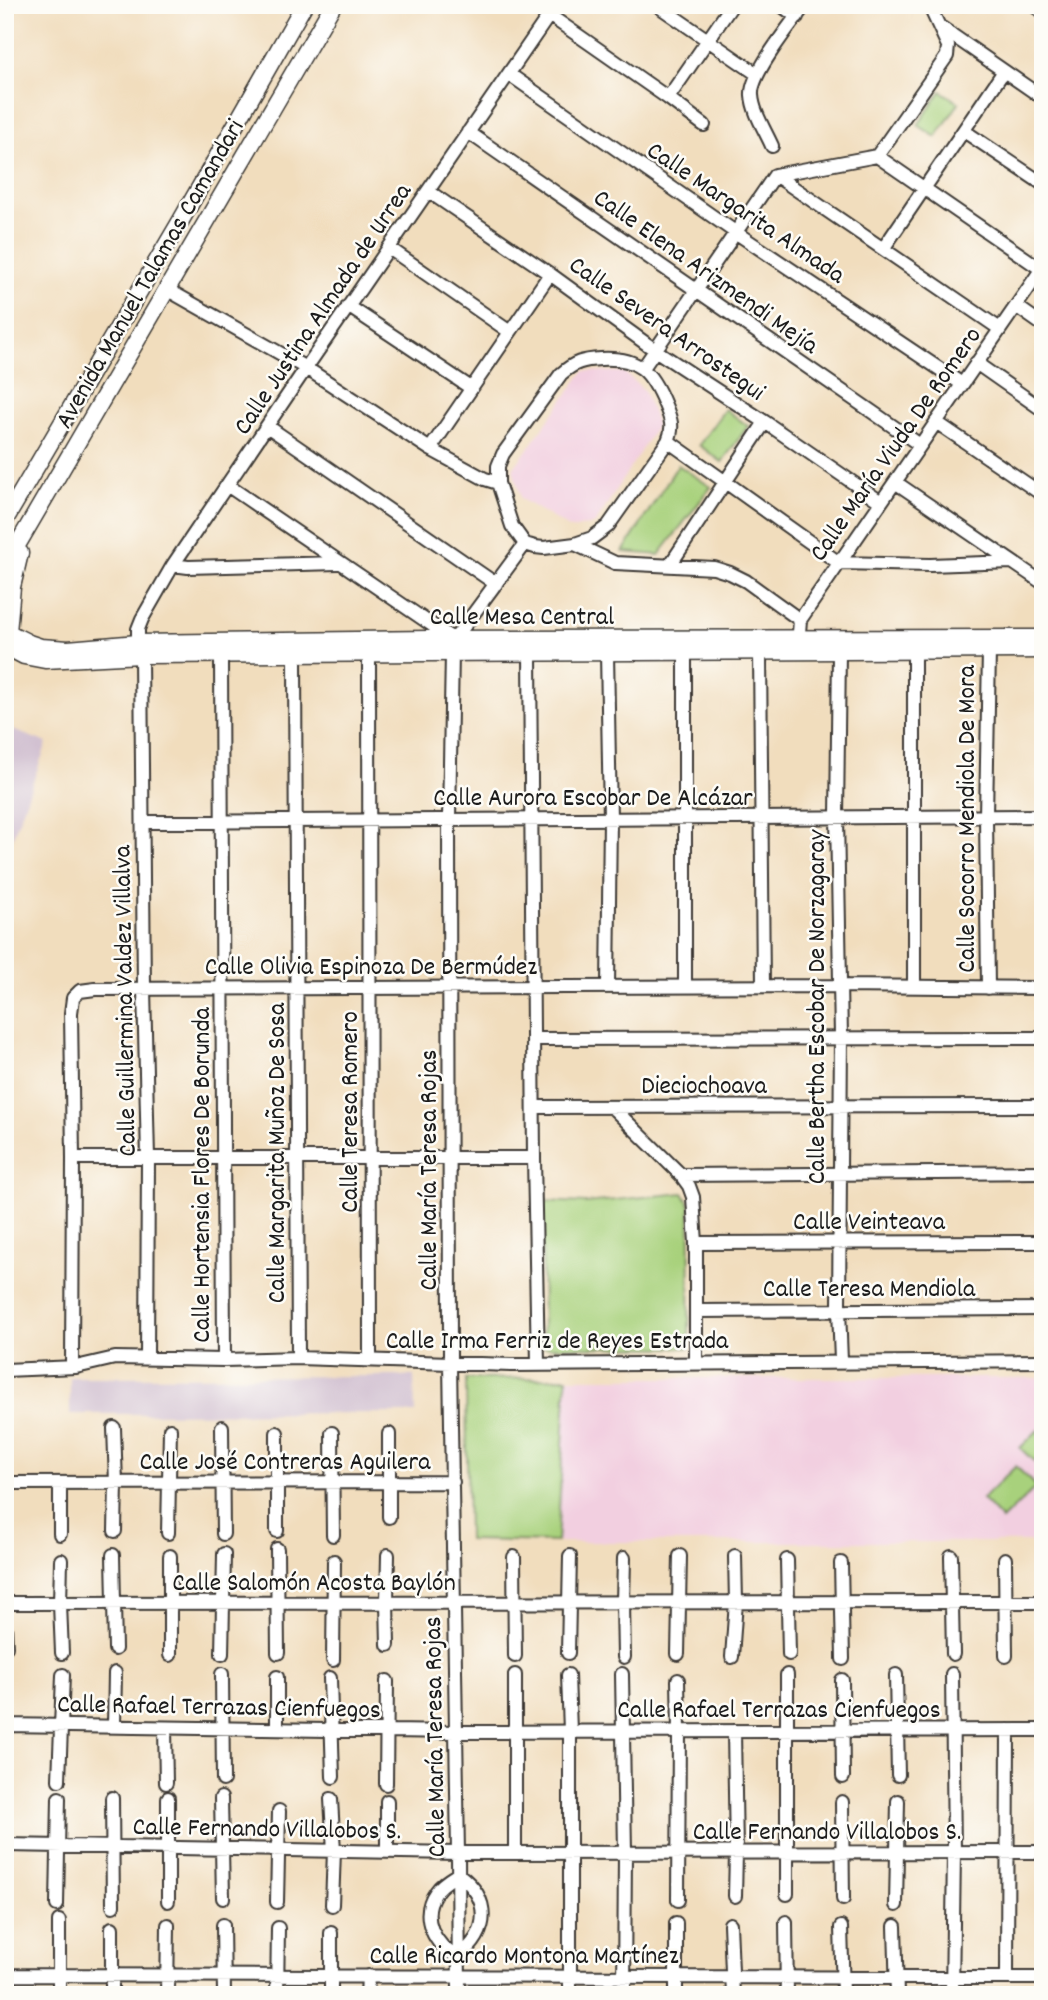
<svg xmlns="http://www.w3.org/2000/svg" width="1048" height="2000" viewBox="0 0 1048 2000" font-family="Dekko,sans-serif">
<rect width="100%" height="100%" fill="#fdfcf7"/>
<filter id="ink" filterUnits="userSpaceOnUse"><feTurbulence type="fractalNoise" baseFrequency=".0143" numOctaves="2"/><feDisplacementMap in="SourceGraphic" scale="14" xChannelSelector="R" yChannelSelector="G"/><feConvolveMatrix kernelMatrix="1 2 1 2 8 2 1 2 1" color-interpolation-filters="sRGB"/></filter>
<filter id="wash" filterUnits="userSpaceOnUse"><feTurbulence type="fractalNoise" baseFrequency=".00686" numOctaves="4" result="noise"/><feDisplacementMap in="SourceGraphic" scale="28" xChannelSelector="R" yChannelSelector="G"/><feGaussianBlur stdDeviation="1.57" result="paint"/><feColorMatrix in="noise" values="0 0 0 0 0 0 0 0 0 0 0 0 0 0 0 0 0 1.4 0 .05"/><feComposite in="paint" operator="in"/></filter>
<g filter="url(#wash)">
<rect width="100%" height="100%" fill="#f1ddbd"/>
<path fill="#f2cfe0" d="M 584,371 L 624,372 L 644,390 L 657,425 L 595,524 L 571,529 L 521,499 L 513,469 Z
M 567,1378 L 1043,1378 L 1043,1542 L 557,1542 Z"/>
<path fill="#cfbdcf" d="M 5,727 L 47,743 L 7,853 L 5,853 Z
M 414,1376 L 415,1413 L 70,1414 L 70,1377 Z"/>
<path fill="#a8d17c" stroke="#62764c" stroke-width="2" d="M 941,91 L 959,103 L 936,137 L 918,125 Z
M 725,409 L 748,426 L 722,462 L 699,445 Z
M 678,465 L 711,487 L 659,555 L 623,552 Z
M 683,1193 L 690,1205 L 689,1348 L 543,1347 L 542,1201 L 586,1203 Z
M 567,1378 L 557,1542 L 468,1540 L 466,1379 Z
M 1038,1430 L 1043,1435 L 1043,1470 L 1020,1448 Z
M 1016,1466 L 1036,1487 L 1002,1520 L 982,1499 Z"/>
</g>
<g filter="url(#ink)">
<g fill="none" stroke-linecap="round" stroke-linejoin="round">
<g stroke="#3c3934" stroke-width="16">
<path id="minor" d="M 657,5 L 757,74
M 781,5 L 797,17
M 1033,5 L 1043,12
M 549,15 L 668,98 L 704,125
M 942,28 L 1043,98
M 509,74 L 735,232 L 962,384
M 668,98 L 732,5
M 964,131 L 1043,184
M 468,132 L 920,445
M 772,146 C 765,130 753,112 752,95 C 750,74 792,23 805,5
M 877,156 L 1041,269
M 775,175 L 1000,329
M 428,191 L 550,274 L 655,350 L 765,422 L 881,502
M 389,248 L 510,332
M 883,249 L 1004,71
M 168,290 L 306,368 L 430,449 L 485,479 L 498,483 L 512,526 L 525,544
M 348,306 L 471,388
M 1016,306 L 1043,325
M 976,363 L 1043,410
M 643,368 L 775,175 L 877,156 L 947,56 L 948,46 L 929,5
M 936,422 L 1043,495
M 267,426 L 496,584
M 668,441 L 839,563 L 930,565 L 1012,562
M 430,449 L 550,274
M 895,482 L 1043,583
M 498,483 L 498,466 L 503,454 L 561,374 C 575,362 582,360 601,359 C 639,357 651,371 665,405 C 671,419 674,427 668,441 L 608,526 L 592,538 L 575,544
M 227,485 L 454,640
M 525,544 L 535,547 L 544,548 L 575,544 L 615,563 L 714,568 L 730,573 L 746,581 L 800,620
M 173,565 L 188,567 L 338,563
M 670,565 L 765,422
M 798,646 L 800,620 L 1043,267
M 839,651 L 837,817 L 841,1037 L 839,1309 L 841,1361
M 914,651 L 914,987
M 760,652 L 763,986
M 369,653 L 370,1360
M 530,653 L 534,1158 L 538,1364
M 607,653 L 610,819 L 608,987
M 295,654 L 298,1358
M 221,655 L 224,1360
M 144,822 L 1043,816
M 685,987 L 685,652
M 988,988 L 986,816 L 989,651
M 533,1039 L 1043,1038
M 534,1107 L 1043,1106
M 613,1108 L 681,1175 L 689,1186 L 693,1197 L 696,1243 L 696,1363
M 73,1158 L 534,1158
M 681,1175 L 1043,1172
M 696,1243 L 1043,1242
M 696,1311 L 1043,1309
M 147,1359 L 148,1158 L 144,988 L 141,655 L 138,643 L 138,629 L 142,619 L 173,565 L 306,368 L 556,5
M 72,1367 L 73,1158 L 71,1013 L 73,998 L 80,991 L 95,989 L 839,986 L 1043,988
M 5,1370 L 76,1367 L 115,1358 L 224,1360 L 298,1358 L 511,1365 L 1043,1361
M 222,1427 L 223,1534
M 114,1428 L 116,1483 L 115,1531
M 277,1433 L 277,1531
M 332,1433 L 333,1535
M 5,1483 L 453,1482
M 389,1517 L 389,1434
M 168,1533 L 170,1429
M 60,1534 L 60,1483
M 277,1549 L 278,1653
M 113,1555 L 115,1649
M 388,1555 L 387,1602 L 388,1645
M 951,1556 L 953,1654
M 514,1557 L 515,1656
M 624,1558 L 623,1603 L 624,1657
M 1005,1559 L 1006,1656
M 61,1560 L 60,1604 L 62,1653
M 787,1560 L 789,1654
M 841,1563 L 843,1659
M 5,1603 L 1043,1602
M 5,1624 L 6,1647
M 568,1653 L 570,1556
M 222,1654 L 224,1554
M 678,1654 L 680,1556
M 170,1655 L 170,1556
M 732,1657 L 736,1602 L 735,1556
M 333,1660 L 334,1561
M 222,1674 L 223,1780
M 622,1674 L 625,1852 L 624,1995
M 952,1674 L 954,1852 L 952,1995
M 515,1675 L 515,1853
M 568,1675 L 570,1731 L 570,1995
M 787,1675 L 787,1894
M 896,1675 L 898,1775
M 330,1678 L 333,1777
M 842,1680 L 843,1777
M 5,1714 L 5,1736
M 5,1725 L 456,1732 L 1043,1730
M 114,1727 L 115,1673
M 165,1728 L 166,1783
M 277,1729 L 277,1677
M 734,1731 L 736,1853 L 735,1896
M 59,1780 L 63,1675
M 386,1784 L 387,1681
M 112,1798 L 113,1906
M 221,1798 L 223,1898
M 331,1799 L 334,1851 L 332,1905
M 387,1801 L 387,1852
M 842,1802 L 843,1899
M 5,1845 L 458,1853 L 1043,1852
M 458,1874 C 491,1898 491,1932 458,1957 C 434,1946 419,1916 436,1892 C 441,1884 450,1879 458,1874 Z
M 678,1900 L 679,1731 L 678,1680
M 168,1901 L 168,1798
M 277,1902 L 279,1811
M 57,1905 L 59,1798
M 896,1905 L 898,1801
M 59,1921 L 59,1995
M 786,1922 L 787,1995
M 730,1924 L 733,1995
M 223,1925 L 224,1995
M 895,1926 L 897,1995
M 841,1927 L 843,1995
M 112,1928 L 112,1995
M 331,1933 L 331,1995
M 5,1962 L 5,1988
M 5,1975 L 1043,1978
M 1007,1977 L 1008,1730
M 167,1995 L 168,1925
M 277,1995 L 278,1928
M 367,1995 L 368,1976
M 459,1995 L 458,1853 L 450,1363 L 449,819 L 452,653 L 454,640 L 525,544
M 676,1995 L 676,1923"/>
</g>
<g stroke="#3c3934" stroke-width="19">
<path id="major" d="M 5,520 L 180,222 L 304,5
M 5,566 L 333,5
M 5,631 L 29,643 L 41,647 L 68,649 L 138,643 L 429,639 L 1043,638
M 5,637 L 8,632 L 12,587 L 20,553
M 5,646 L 24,656 L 45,660 L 141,655 L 427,653 L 1043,650"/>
</g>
<use href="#minor" stroke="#fff" stroke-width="12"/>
<use href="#major" stroke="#fff" stroke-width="16"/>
</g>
</g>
<g text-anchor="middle" stroke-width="5" stroke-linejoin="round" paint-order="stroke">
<g font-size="26" fill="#1c1c1c" stroke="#fdfcf7">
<text transform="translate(747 211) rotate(34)" y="9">Calle Margarita Almada</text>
<text transform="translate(707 270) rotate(35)" y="9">Calle Elena Arizmendi Mejía</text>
<text transform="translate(148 273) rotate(-60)" y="9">Avenida Manuel Talamas Camandari</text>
<text transform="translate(321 308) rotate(-56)" y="9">Calle Justina Almada de Urrea</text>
<text transform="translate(668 327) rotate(35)" y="9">Calle Severa Arrostegui</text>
<text transform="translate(894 443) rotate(-55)" y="9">Calle María Viuda De Romero</text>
<text x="522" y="624">Calle Mesa Central</text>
<text x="593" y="805">Calle Aurora Escobar De Alcázar</text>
<text transform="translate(965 819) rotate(-90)" y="9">Calle Socorro Mendiola De Mora</text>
<text x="371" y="974">Calle Olivia Espinoza De Bermúdez</text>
<text transform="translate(123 1001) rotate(-91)" y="9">Calle Guillermina Valdez Villalva</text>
<text transform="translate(815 1007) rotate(-90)" y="9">Calle Bertha Escobar De Norzagaray</text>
<text x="704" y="1093">Dieciochoava</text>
<text transform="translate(348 1112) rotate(-90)" y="9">Calle Teresa Romero</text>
<text transform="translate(275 1153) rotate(-90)" y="9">Calle Margarita Muñoz De Sosa</text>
<text transform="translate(427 1170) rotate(-90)" y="9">Calle María Teresa Rojas</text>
<text transform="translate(200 1175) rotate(-90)" y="9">Calle Hortensia Flores De Borunda</text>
<text x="869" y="1229">Calle Veinteava</text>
<text x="869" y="1296">Calle Teresa Mendiola</text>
<text x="557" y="1348">Calle Irma Ferriz de Reyes Estrada</text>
<text x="285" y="1469">Calle José Contreras Aguilera</text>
<text x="314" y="1590">Calle Salomón Acosta Baylón</text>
<text transform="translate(219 1705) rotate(1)" y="9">Calle Rafael Terrazas Cienfuegos</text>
<text x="779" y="1717">Calle Rafael Terrazas Cienfuegos</text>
<text transform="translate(433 1737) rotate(-91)" y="9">Calle María Teresa Rojas</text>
<text transform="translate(267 1827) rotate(1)" y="9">Calle Fernando Villalobos S.</text>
<text x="827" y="1839">Calle Fernando Villalobos S.</text>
<text x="524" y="1963">Calle Ricardo Montona Martínez</text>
</g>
</g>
<rect width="1048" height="2000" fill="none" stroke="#fdfcf7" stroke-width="28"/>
</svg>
